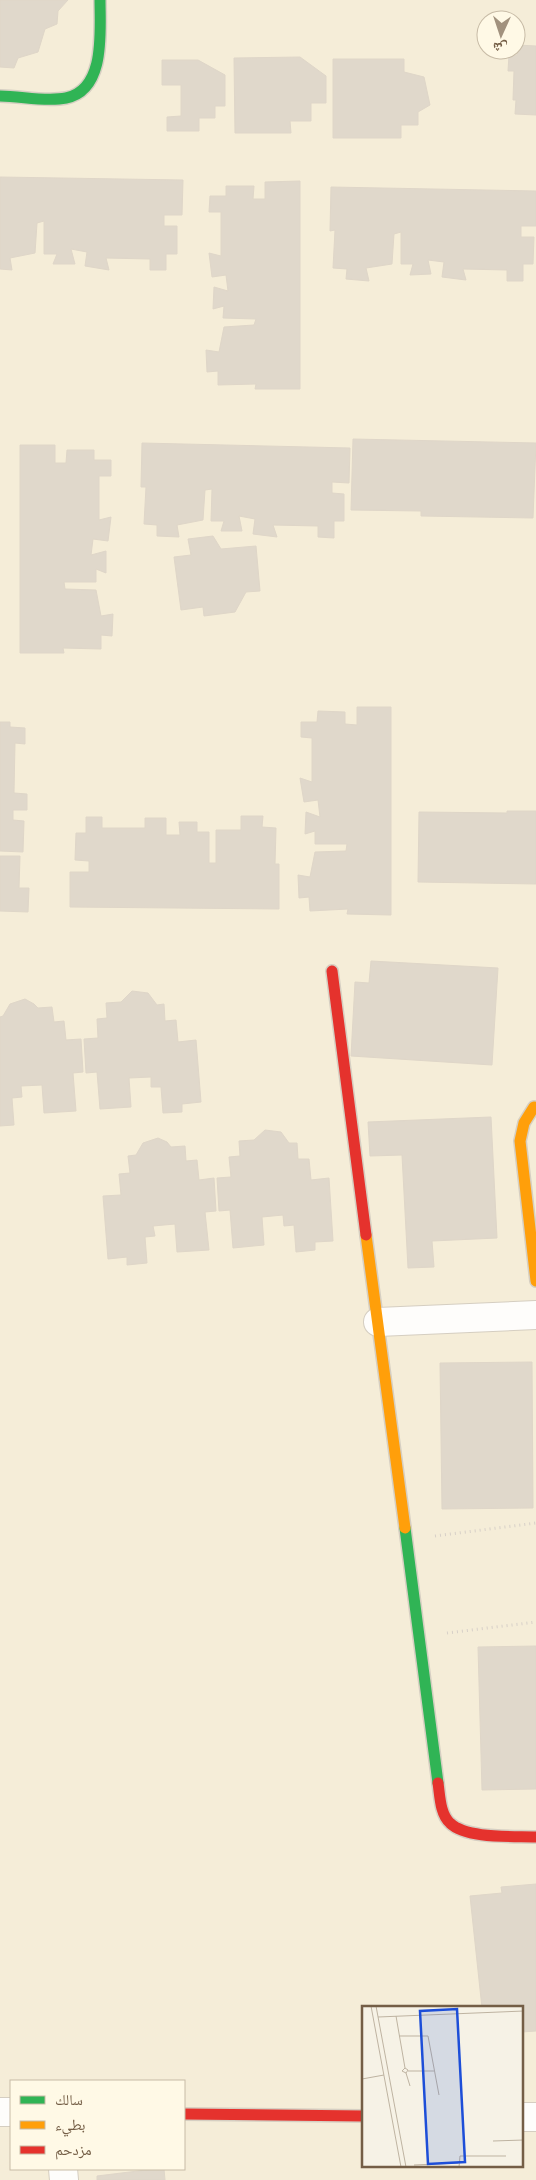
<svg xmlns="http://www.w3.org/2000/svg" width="536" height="2180" viewBox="0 0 536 2180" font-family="'PT Sans','Noto Naskh Arabic',sans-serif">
<rect width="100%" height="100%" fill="#f6f2e6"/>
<path fill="#f5edd8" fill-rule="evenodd" d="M 0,0 L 536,0 L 536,2180 L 0,2180 ZM 486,20 L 516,20 L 516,50 L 486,50 ZM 364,2008 L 522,2008 L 522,2166 L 364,2166 ZM 11,2081 L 184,2081 L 184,2169 L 11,2169 Z"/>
<path fill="#e0d8cb" stroke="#dfd6c8" d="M 0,0 L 68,0 L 58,11 L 57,24 L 45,29 L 38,52 L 18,58 L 14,68 L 0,67 Z
M 517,45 L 536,46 L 536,115 L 515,114 L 516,100 L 513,100 L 514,71 L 508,71 L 509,55 L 517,55 Z
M 300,57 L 326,76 L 326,103 L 311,103 L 311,121 L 290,121 L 291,133 L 235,133 L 234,58 Z
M 333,59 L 404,59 L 404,72 L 424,77 L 430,105 L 418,112 L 418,125 L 401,125 L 401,138 L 333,138 Z
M 162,60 L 198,60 L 225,75 L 225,106 L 215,106 L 215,118 L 199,118 L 199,131 L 167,131 L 167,117 L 181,116 L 181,85 L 162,85 Z
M 0,177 L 183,180 L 182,215 L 164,215 L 164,226 L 177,226 L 177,254 L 166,254 L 166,270 L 150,270 L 150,259 L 106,258 L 109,270 L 85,266 L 87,252 L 71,249 L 75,264 L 53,264 L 57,254 L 44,254 L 44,221 L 37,223 L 35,253 L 10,258 L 12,270 L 0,269 Z
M 300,181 L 300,389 L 255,389 L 256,384 L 218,385 L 218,371 L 207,372 L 206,350 L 219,352 L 224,327 L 254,325 L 256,319 L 223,318 L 224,306 L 213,309 L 214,287 L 228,291 L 226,275 L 212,277 L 209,253 L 221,256 L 221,212 L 209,212 L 210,196 L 226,196 L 226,186 L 254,186 L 253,199 L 265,199 L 265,182 Z
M 331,187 L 536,191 L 536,226 L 521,226 L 521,237 L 534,237 L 533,264 L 523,264 L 523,281 L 507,281 L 507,270 L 463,269 L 466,280 L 442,277 L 444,262 L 428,260 L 431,274 L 410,275 L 413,264 L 401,264 L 401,232 L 394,234 L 392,264 L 366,268 L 369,281 L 346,279 L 347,269 L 333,268 L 335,230 L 330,231 Z
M 353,439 L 536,443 L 533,518 L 421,516 L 421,511 L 351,510 Z
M 142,443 L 350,448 L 349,483 L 332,482 L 332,493 L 344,494 L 344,521 L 334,521 L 334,538 L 318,537 L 318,526 L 273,525 L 277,537 L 253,534 L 255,519 L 239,516 L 242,531 L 221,531 L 224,521 L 211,521 L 212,489 L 205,490 L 203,520 L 177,525 L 179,537 L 157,536 L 157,525 L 144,524 L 146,487 L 141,487 Z
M 20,445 L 55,445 L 55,463 L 66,463 L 67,450 L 94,450 L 94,460 L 111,460 L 111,476 L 99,476 L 99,520 L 111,517 L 108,541 L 93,539 L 91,555 L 106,551 L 106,573 L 96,569 L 96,582 L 64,582 L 65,589 L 96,590 L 101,616 L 113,614 L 112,636 L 101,635 L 101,649 L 63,648 L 64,653 L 20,653 Z
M 213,536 L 221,549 L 256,546 L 260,591 L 246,592 L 235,612 L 204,616 L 203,607 L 181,610 L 174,557 L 191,555 L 188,539 Z
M 357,707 L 391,707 L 391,915 L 347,914 L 348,909 L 310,911 L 309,897 L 299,898 L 298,875 L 310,877 L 315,852 L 346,851 L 347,844 L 315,844 L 315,831 L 305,834 L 306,812 L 320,817 L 318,800 L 304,802 L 300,778 L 312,782 L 312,738 L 301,737 L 301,722 L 317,722 L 318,711 L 345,712 L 345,724 L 357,725 Z
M 0,722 L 10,722 L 10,727 L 25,728 L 25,744 L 15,743 L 14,793 L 27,794 L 27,810 L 13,810 L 13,820 L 24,821 L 23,852 L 0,851 Z
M 507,811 L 536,811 L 536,884 L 418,882 L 419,812 L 507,813 Z
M 241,816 L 263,816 L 262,827 L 276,828 L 275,864 L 279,864 L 279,909 L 70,907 L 70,872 L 89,872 L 89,861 L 75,860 L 76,833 L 86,833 L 86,817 L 102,817 L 102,828 L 145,828 L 145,818 L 166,818 L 166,835 L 180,835 L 179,822 L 197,822 L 197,832 L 209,832 L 209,863 L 216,863 L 216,830 L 241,830 Z
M 0,856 L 20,856 L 19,888 L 29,888 L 28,912 L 0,911 Z
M 371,961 L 498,968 L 492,1065 L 351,1056 L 355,982 L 369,983 Z
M 132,991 L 148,993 L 157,1005 L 164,1004 L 165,1021 L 176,1020 L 178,1042 L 196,1040 L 201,1102 L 182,1104 L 182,1112 L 163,1113 L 161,1087 L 151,1087 L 151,1077 L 129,1078 L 131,1107 L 100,1109 L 97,1072 L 86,1073 L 84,1039 L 98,1038 L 97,1019 L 107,1018 L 106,1003 L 121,1002 Z
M 25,999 L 34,1004 L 38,1008 L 52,1007 L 54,1022 L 64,1021 L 66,1040 L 81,1039 L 83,1072 L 73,1073 L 76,1111 L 44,1113 L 42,1085 L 21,1086 L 22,1097 L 12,1098 L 14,1125 L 0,1126 L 0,1017 L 3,1016 L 10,1004 Z
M 491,1117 L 497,1238 L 432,1241 L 434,1267 L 408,1268 L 402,1155 L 370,1156 L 368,1122 Z
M 265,1130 L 281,1132 L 289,1143 L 297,1143 L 298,1159 L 309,1159 L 311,1180 L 329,1178 L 333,1241 L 315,1242 L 315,1250 L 296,1252 L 294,1225 L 284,1226 L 283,1215 L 262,1217 L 264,1245 L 233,1248 L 230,1210 L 219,1211 L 217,1178 L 231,1177 L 229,1157 L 240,1156 L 239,1141 L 254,1140 Z
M 158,1138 L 167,1142 L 171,1147 L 185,1146 L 186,1161 L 197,1160 L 199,1180 L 214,1178 L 216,1211 L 205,1212 L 209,1250 L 177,1252 L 175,1224 L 153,1226 L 155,1236 L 145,1237 L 147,1263 L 127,1265 L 127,1257 L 108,1259 L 103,1196 L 121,1195 L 119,1174 L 130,1173 L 128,1156 L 136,1155 L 143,1143 Z
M 532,1362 L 533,1508 L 442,1509 L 440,1363 Z
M 536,1646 L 536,1789 L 482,1790 L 478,1647 Z
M 536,1884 L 536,2031 L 522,2032 L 522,2008 L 482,2008 L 470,1896 L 502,1893 L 501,1887 Z
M 154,2169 L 164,2169 L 165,2180 L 97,2180 L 97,2176 Z"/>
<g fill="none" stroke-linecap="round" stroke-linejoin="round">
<g stroke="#d5cec1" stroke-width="30">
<path id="street" d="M 378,1322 L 536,1315
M 0,2112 L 11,2112
M 522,2117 L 536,2117
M 63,2169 L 64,2180"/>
</g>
<g stroke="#d6cfc2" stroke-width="14">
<path id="fast" d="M 0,96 C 21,96 45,102 66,98 C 106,90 100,31 100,0
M 405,1528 L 438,1783"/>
</g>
<g stroke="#d6cfc2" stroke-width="14">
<path id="slow" d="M 534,1107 L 524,1123 L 520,1141 L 536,1281
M 366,1235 L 405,1528"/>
</g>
<g stroke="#d6cfc2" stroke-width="14">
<path id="jam" d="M 332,971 L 366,1235
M 438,1783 C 440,1796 440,1814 450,1823 C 466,1839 513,1836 536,1837
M 184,2114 L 364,2116"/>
</g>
<path stroke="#d7d0c8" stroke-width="3" stroke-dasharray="1 4" stroke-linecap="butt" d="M 435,1536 L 536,1523
M 447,1633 L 536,1622"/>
<use href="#street" stroke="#fefdfb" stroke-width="28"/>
<use href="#fast" stroke="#30b455" stroke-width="11"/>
<use href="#slow" stroke="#ff9f0a" stroke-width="11"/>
<use href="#jam" stroke="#e5322d" stroke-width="11"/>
</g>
<g transform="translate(362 2006)">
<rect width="161" height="161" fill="#f6f2e6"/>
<path fill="none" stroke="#beb3a1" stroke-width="1" d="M 9,0 L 39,161M 14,0 L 44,161M 34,10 L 43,62M 16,11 L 162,5M 37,30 L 66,30 L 77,89M 46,65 L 72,65M 44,67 L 40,65 L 43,62 L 46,64 L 44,67 L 48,80M 0,73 L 22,69M 131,135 L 162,134M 52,159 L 96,157M 97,161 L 98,150 L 144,150"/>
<path fill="#1d4ed8" fill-opacity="0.15" stroke="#1d4ed8" stroke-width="2.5" d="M 95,3 L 103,156 L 66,158 L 58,5 Z"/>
<rect width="161" height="161" fill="none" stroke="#745e46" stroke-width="2.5"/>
</g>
<rect x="10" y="2080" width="175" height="90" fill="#fff9e6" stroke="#c7bba6"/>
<rect x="20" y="2096" width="25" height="8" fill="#30b455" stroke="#c7bba6"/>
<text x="55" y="2105" font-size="15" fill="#745e46">سالك</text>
<rect x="20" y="2121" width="25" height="8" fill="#ff9f0a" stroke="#c7bba6"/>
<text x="55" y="2130" font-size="15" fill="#745e46">بطيء</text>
<rect x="20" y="2146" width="25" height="8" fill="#e5322d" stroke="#c7bba6"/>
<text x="55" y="2155" font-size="15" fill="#745e46">مزدحم</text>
<g transform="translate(501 35) rotate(183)"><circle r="24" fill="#fff9e6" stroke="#c7bba6"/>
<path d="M0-4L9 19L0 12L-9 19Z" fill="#a2927e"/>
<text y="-8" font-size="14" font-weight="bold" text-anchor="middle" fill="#745e46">ش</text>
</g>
</svg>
